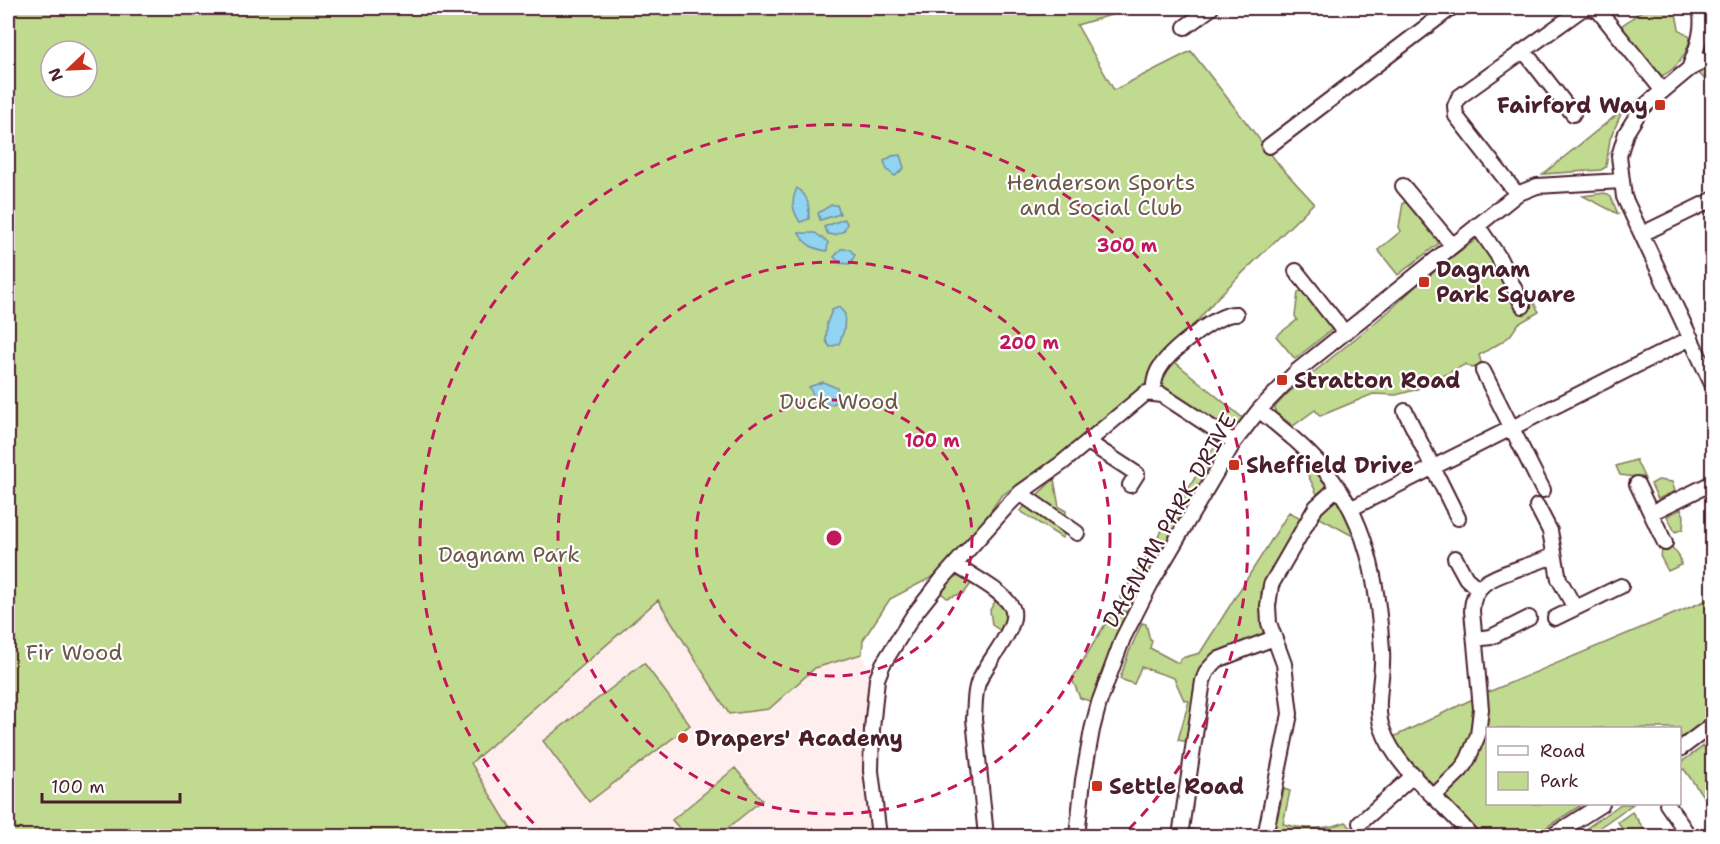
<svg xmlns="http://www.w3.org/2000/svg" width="1720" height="844" viewBox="0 0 1720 844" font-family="'Shantell Sans',sans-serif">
<rect width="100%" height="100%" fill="#fff"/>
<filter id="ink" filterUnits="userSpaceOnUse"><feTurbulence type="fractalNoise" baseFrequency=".0167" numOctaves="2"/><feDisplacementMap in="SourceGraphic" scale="12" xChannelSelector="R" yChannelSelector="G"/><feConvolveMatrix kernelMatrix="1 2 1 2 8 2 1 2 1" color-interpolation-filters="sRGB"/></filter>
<g filter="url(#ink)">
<path fill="#feefee" d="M 658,600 L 729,714 L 769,709 L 815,668 L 862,654 L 871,676 L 864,759 L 869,804 L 879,836 L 515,836 L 471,764 Z"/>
<path fill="#c0da90" stroke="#857c5e" stroke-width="1.5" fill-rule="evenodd" d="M 8,8 L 1135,8 L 1077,25 L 1114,90 L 1191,51 L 1280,166 L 1314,203 L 1217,298 L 1174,348 L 1169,357 L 1244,419 L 1235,430 L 1228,434 L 1154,387 L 1116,416 L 1001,496 L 951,567 L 890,599 L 863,640 L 862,654 L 815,668 L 769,709 L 729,714 L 658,600 L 471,763 L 515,836 L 8,836 ZM 51,51 L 87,51 L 87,87 L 51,87 Z
M 1646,8 L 1675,8 L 1679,29 L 1690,37 C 1688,54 1674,73 1658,77 L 1617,29 Z
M 1712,60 L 1712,87 L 1697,71 Z
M 1619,113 L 1621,114 L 1610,139 L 1606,167 L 1601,170 L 1543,174 Z
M 1605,193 L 1611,197 L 1618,214 L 1583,196 Z
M 1408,202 L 1443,240 L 1398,275 L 1378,250 L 1401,231 L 1399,227 L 1403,203 Z
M 1483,234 L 1523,306 L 1533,301 L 1539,312 L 1518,324 L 1510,336 L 1500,343 L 1479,355 L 1482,365 L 1472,368 L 1466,364 L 1415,390 L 1396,395 L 1373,394 L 1320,416 L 1315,410 L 1293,426 L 1275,412 L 1275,407 L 1287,394 L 1389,311 L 1416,286 Z
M 1305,290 L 1335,327 L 1295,359 L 1276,336 L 1297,320 L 1295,316 L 1298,292 Z
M 1219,439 L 1224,442 L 1224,448 L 1129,607 L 1120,598 Z
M 1636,460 L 1645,479 L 1639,481 L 1636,477 L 1620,475 L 1616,466 Z
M 1311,466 L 1326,483 L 1326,487 L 1317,494 L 1307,473 Z
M 1054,479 L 1059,507 L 1066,511 L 1066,531 L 1062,538 L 1020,511 Z
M 1658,480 L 1672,482 L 1675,491 L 1658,499 L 1651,484 Z
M 1333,500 L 1338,501 L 1355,534 L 1353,536 L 1318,517 L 1324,508 Z
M 1681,509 L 1684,516 L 1683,529 L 1675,532 L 1667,516 Z
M 1289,512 L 1301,518 L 1261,590 L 1263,634 L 1215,654 C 1193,670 1192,716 1188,742 L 1178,740 L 1189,701 L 1184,700 L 1174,678 L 1141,667 L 1134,684 L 1120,679 L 1129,652 L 1142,623 L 1146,624 L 1150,640 L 1152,641 L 1150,648 L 1178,663 L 1182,658 L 1200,653 Z
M 1667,544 C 1675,550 1681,554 1681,565 L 1668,571 L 1660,556 L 1665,545 Z
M 960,576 L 971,584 L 964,593 L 947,598 L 941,593 L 954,577 Z
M 1712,598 L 1712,718 L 1680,740 L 1680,728 L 1488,728 L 1488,804 L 1583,804 L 1533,836 L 1471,836 L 1387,740 L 1479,696 Z
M 996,600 L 1006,608 L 1008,615 L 1001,631 L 992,625 L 990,610 Z
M 1116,606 L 1127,612 L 1093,702 L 1080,698 L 1072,679 Z
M 644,663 L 690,725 L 589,802 L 543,741 Z
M 1712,740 L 1712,750 L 1710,751 L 1712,755 L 1712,809 L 1684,769 L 1680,771 L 1680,763 Z
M 735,768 L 762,800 L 718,836 L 686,836 L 672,820 Z
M 1284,789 L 1290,791 L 1283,824 C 1306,830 1324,830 1346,822 L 1351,828 L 1360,823 L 1365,832 L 1355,836 L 1273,836 Z
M 1621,804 L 1633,804 L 1587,836 L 1586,831 L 1588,827 Z
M 1632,812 L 1649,836 L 1626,836 L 1618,822 Z
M 1184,828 L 1230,836 L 1183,836 Z"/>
<path fill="#90d4f1" stroke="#748ca2" stroke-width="1.5" d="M 900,155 L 904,168 L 895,176 L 887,170 L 884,161 L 892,156 Z
M 797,188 C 809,196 809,206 809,219 L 800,222 C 792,210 791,201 797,188 Z
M 831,205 L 837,205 L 840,214 L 820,220 L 818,213 Z
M 844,219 L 847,223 L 844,231 L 835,235 L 828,234 L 824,227 Z
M 799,233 L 815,233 L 828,242 L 827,251 C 814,249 805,245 799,233 Z
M 841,249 L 849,249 L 855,255 L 850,264 L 840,263 L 834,257 Z
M 839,307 L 845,314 L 844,330 L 839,344 L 830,347 L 826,341 L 827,323 L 832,310 Z
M 823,382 L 837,388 L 841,398 L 833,404 L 818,404 L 809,387 Z"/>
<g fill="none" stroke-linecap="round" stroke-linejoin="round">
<g stroke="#4a1f2b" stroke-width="18">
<path id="minor" d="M 1185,27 L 1211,8
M 1524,51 L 1573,114
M 1712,57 L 1689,69 L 1641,109 L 1626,133 L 1619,156 L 1624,197 L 1712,384
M 1689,69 C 1697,48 1705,30 1700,8
M 1269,146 L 1451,8
M 1403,186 L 1452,245
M 1517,194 L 1456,116 L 1455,106 L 1459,97 L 1582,9 L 1588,8 L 1598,10 L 1663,91
M 1477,225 L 1498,256 L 1523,306
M 1642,234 L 1712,200
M 1296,271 L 1345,333
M 1483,371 L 1543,490
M 1153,393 C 1154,383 1155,374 1161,366 C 1171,351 1218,312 1236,314
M 1259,410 C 1281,428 1304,446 1323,468 C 1368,519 1378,585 1382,651 C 1384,676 1374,704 1382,728 C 1397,772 1443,800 1471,836
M 1405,411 L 1458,518
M 1088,442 L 1137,474 L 1130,485
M 1637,484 L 1665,543
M 1020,493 L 1077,533
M 1537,506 L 1550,531 L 1559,579 L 1575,608
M 1352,508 L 1691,338
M 1651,513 L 1712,483
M 1455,558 L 1466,578 L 1478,589
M 956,565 C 972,576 1001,590 1011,606 C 1023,624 985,663 978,683 C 974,694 975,707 974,719 L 986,836
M 1555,618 L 1621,586
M 1475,639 L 1491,637 L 1529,618
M 1680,749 L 1712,725
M 1434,796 L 1461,770 L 1468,759 L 1478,735 L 1481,709 L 1472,611 C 1472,583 1494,577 1517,569 C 1529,565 1541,561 1553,556
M 1667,804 L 1689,836
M 1360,823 L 1414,775
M 879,836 L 871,771 L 872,729 L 877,679 L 883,664 L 913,616 L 943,578 L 1007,506 L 1020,493 L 1062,463 L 1146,393 L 1162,395 L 1234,442
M 1077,836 L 1083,780 L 1092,730 L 1099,703 L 1123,638 L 1150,585 L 1234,442 L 1259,410 L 1297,371 L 1517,194 L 1537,186 L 1621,181
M 1180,836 L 1203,681 L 1207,671 L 1217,660 L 1274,638
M 1265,836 L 1290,714 L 1284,664 L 1269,623 L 1268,606 L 1271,585 L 1316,507 L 1338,487
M 1552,836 L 1602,804"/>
</g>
<use href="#minor" stroke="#fff" stroke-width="14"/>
</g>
</g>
<g fill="none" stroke="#c2185b" stroke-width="3" stroke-dasharray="10 8">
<circle cx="834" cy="538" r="138"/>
<circle cx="834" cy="538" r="276"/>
<path d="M546 836A414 414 0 1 1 1122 836"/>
</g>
<g fill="#c8321e" stroke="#fff" stroke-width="2">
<rect x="1654" y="99" width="12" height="12" rx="3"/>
<rect x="1418" y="276" width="12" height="12" rx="3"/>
<rect x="1276" y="374" width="12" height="12" rx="3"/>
<rect x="1228" y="459" width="12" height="12" rx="3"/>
<circle cx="683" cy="738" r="6"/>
<rect x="1091" y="780" width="12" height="12" rx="3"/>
</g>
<g text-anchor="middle" stroke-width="4.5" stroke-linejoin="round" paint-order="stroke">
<g font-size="22" font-weight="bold" fill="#4a1f2b" stroke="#fff" text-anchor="start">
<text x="1648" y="113" text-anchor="end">Fairford Way</text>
<text x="1436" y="277">Dagnam<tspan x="1436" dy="25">Park Square</tspan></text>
<text x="1294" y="388">Stratton Road</text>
<text x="1246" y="473">Sheffield Drive</text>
<text x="695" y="746">Drapers' Academy</text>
<text x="1109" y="794">Settle Road</text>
</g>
<g font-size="22" fill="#6d5749" stroke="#fff">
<text x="1101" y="190">Henderson Sports<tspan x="1101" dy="25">and Social Club</tspan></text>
<text x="839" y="409">Duck Wood</text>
<text x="509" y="562">Dagnam Park</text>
<text x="74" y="660">Fir Wood</text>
</g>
<g font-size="22" fill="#4a1f2b" stroke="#fff">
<text transform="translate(1169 520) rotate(-60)" y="8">DAGNAM PARK DRIVE</text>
</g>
</g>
<circle cx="834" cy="538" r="9" fill="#c2185b" stroke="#fff" stroke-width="3"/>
<g font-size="18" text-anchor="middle" font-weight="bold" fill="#c2185b" stroke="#fff" stroke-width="4.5" stroke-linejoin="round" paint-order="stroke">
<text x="1127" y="252">300 m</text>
<text x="1029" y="349">200 m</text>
<text x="932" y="447">100 m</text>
</g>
<rect width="1720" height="844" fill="none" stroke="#fff" stroke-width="30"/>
<rect x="15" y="15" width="1690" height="814" fill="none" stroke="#4a1f2b" stroke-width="2" filter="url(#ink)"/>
<rect x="1486" y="727" width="195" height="78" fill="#ffffff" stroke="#b7a5aa" stroke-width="1.5"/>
<rect x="1498" y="746" width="30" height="9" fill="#ffffff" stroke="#b7a5aa" stroke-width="1.5"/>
<text x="1540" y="757" font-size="18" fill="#4a1f2b">Road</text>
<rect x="1498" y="772" width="30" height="18" fill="#c0da90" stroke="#b7a5aa" stroke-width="1.5"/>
<text x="1540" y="787" font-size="18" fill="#4a1f2b">Park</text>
<g transform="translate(69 69) rotate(247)"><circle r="28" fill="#ffffff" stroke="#b7a5aa" stroke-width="1.5"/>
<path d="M0-4.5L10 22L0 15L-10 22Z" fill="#c8321e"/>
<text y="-9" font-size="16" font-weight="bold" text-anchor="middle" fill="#4a1f2b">N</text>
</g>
<path d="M42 793v9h138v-9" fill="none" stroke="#4a1f2b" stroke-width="3"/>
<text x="51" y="793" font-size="18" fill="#4a1f2b" stroke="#ffffff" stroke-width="4.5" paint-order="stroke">100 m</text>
</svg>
